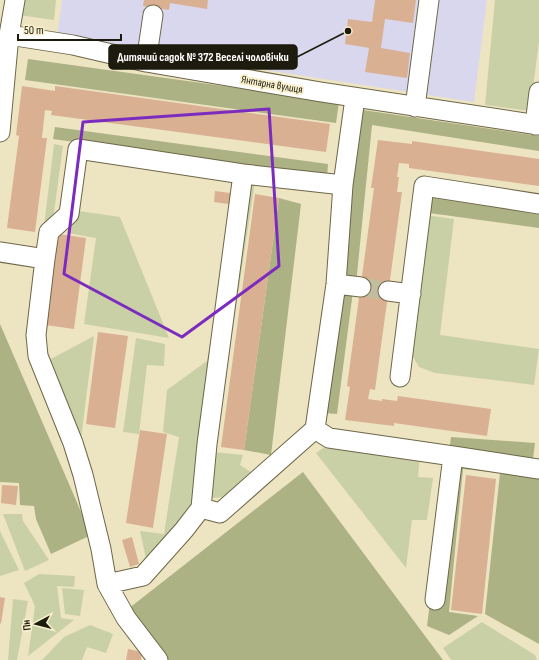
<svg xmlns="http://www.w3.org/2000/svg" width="539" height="660" viewBox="0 0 539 660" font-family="'Sofia Sans Condensed',sans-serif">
<rect width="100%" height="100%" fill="#ede4c2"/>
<path fill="#d9d7ed" d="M 62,0 L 487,0 L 474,102 L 57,38 Z"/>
<path fill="#cad0a6" d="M 21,0 L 56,0 L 54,20 L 19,15 Z
M 495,0 L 539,0 L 539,41 L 530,111 L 485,105 Z
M 54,144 L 63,146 L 52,227 L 44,226 Z
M 240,181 L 255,182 L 214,452 L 243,455 L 240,465 L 251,472 L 225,497 L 202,499 L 147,563 L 140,531 L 164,534 L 179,437 L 163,432 L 167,390 L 207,361 Z
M 72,210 L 120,217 L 169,338 L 84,324 L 96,238 L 68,233 Z
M 425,215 L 454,219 L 440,335 L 539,349 L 534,385 L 435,373 L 419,367 L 409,350 Z
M 94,336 L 81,439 L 61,442 L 34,368 Z
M 136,338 L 165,344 L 164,366 L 147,365 L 139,434 L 123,432 Z
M 331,443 L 420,455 L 418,477 L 433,478 L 427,520 L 412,520 L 406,568 L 316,453 Z
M 3,514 L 22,514 L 23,521 L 49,560 L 25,571 Z
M 0,531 L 19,570 L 0,576 Z
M 39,574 L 75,576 L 74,587 L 57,586 L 61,618 L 74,620 L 28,656 L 35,606 L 24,583 Z
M 62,588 L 84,590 L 80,616 L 65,614 Z
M 13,599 L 28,601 L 17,660 L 8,660 Z
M 482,622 L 535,655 L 537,660 L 451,660 L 443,648 Z
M 90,625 L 113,634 L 106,653 L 87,647 L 82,660 L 42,660 L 64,637 Z"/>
<path fill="#acb284" d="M 28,59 L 339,102 L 336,123 L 25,80 Z
M 363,110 L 539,136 L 539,151 L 372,125 L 356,284 L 340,282 Z
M 55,127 L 328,164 L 327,177 L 53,139 Z
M 431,194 L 539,209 L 539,228 L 429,213 Z
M 279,198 L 301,204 L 271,455 L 244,450 Z
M 338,290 L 353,291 L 337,414 L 324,413 Z
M 0,324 L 91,535 L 51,554 L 36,519 L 34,506 L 20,505 L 19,483 L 0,482 Z
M 451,437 L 535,443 L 533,459 L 539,460 L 539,644 L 485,614 L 500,473 L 463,469 L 449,612 L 478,616 L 449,635 L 427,626 Z
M 303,472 L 443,660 L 167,660 L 128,609 Z"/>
<path fill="#dab092" d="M 144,0 L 208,0 L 207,9 L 170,3 L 169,10 L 143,6 Z
M 375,0 L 416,0 L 413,23 L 385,19 L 381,48 L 410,53 L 407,78 L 365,72 L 369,48 L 345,44 L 348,19 L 372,22 Z
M 22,86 L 55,91 L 55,86 L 330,124 L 326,152 L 51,115 L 52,111 L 45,110 L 42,138 L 47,138 L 35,232 L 7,228 L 19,136 L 16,135 Z
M 378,140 L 412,144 L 412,141 L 539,159 L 539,186 L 409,168 L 409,164 L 399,163 L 397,177 L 399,177 L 397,192 L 402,192 L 375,390 L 370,389 L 368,399 L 382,401 L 382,399 L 397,401 L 398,396 L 491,409 L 487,436 L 394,423 L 394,426 L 345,420 L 350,387 L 347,386 L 374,188 L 371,188 Z
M 215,191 L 237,194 L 235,205 L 214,202 Z
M 255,194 L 279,198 L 244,450 L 221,447 Z
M 58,234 L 86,238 L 74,329 L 45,325 Z
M 98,332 L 128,336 L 115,428 L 86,424 Z
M 140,430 L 167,434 L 153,528 L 126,523 Z
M 466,475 L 496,479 L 482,614 L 451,610 Z
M 2,485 L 18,486 L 16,505 L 1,503 Z
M 132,537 L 139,564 L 130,567 L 122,540 Z
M 0,597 L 5,598 L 1,624 L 0,623 Z
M 128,649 L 142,652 L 141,660 L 126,660 Z"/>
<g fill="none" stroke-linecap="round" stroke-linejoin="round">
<path stroke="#c3bc9e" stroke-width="19" stroke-dasharray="19 10" stroke-linecap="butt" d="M 361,287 L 388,291"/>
<g stroke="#6d6648" stroke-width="21">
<path id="minor" d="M 9,35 L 73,45 L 146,62 L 321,92 L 539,125
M 146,62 L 153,15
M 415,107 L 429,0
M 535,125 L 539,92
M 0,132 L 9,35 L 15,0
M 0,252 L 45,259 L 49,232 L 69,214 L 78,149 L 243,174 L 343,185 L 355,98
M 45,259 L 36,335 L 38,356 L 73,443 L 83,475 L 101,549 L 107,584 L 126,618 L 158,660
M 336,284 L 361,287
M 388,291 L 411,294
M 400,377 L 424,186 L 539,204
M 315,429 L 329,438 L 453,456
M 201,508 L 220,513 L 315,429 L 336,284 L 343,185
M 107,584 L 143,576 L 184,530 L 201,508 L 207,444 L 243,174
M 435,600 L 453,456 L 539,469"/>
</g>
<use href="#minor" stroke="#fff" stroke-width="19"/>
</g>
<path fill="none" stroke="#7b2cbf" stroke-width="3" stroke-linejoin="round" d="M 269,109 L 279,266 L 182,337 L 64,274 L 83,122 Z"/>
<g text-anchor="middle" stroke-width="4" stroke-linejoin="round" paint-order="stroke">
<g font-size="11" fill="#1d1a0e" stroke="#faf1cf">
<text transform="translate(272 84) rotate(10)" y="4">Янтарна вулиця</text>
</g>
</g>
<path fill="none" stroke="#1d1a0e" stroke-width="1.5" d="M348 31L297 57"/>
<circle fill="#1d1a0e" stroke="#faf1cf" stroke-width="1.5" cx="348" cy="31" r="4"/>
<rect fill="#1d1a0e" stroke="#1d1a0e" stroke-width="1.5" x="109" y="45" width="188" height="24" rx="4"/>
<g font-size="12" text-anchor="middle" font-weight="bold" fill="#fff">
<text x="203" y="61">Дитячий садок № 372 Веселі чоловічки</text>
</g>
<g transform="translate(36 624) rotate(263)" stroke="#faf1cf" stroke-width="3" paint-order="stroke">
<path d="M0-3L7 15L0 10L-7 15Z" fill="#1d1a0e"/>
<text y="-6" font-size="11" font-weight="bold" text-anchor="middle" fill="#1d1a0e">Пн</text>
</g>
<path d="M18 34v6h103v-6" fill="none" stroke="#1d1a0e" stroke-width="2"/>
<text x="24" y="34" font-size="12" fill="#1d1a0e" stroke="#faf1cf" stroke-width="3" paint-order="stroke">50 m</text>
</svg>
